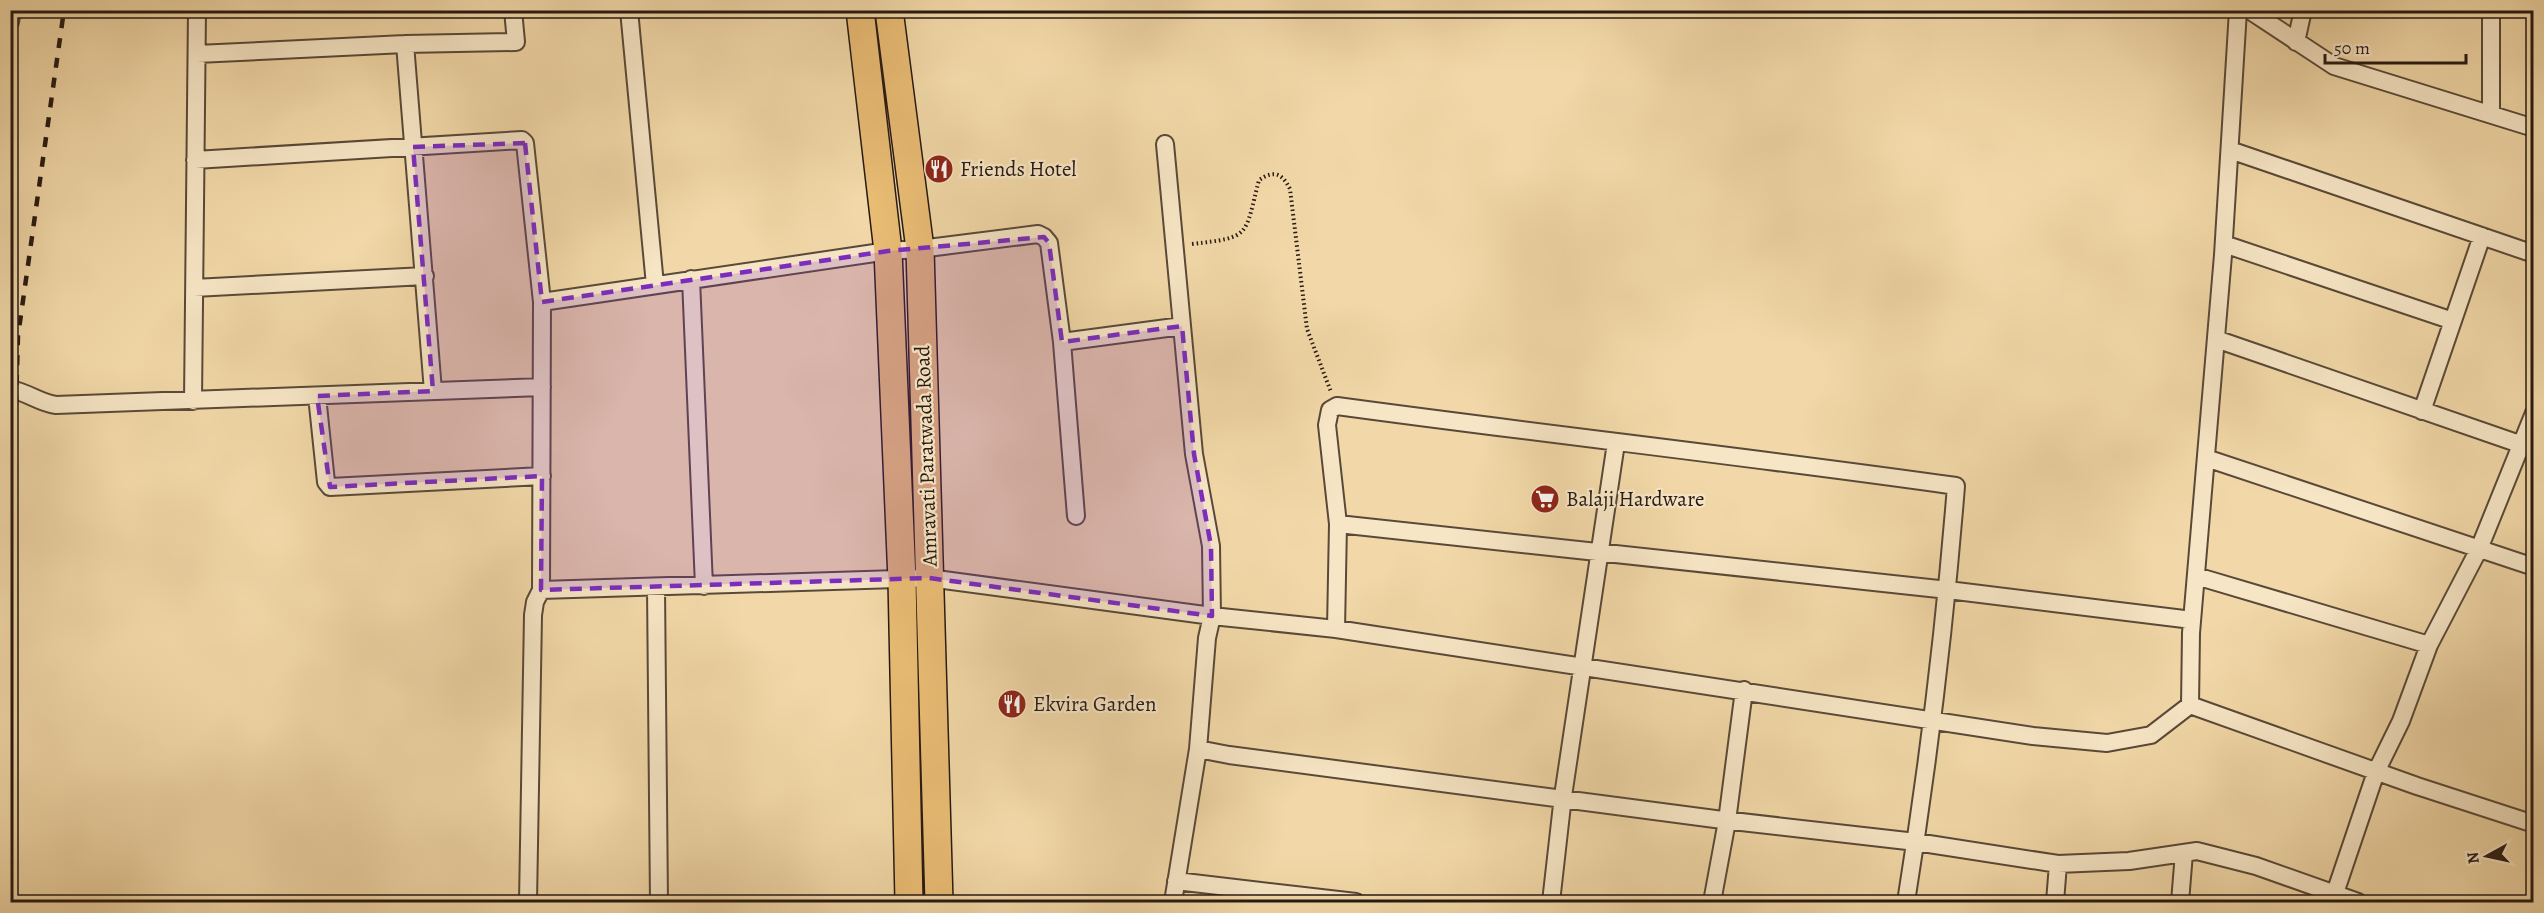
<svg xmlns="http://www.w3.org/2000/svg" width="2544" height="913" viewBox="0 0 2544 913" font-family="Alegreya,serif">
<rect width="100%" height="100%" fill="#f2d8a8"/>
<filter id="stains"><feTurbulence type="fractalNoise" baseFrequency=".00333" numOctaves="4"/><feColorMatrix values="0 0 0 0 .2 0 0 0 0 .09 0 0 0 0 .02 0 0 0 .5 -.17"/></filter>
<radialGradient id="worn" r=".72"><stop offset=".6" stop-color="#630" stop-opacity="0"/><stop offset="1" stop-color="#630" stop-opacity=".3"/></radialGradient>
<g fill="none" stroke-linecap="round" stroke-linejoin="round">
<g stroke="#594938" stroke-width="20">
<path id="minor" d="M 629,10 L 655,285
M 2249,10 L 2334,66 L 2534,128
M 10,22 L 12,10
M 2296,42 L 2303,10
M 405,44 L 433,391
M 197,54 L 405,44 L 516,42 L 513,10
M 2491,114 L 2491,10
M 1165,144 L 1194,454 L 1211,546 L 1212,616 L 1207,638 L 1198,749 L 1173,902
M 2230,150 L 2534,254
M 195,160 L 522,140 L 525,143 L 542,302 L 541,590 L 535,602 L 533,615 L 528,902
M 2224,244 L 2453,321
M 691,279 L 704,586
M 194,288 L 425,276
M 542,302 L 888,251 L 920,249 L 1038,234 L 1044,237 L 1049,243 L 1062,342 L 1076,516
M 2216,339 L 2534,449
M 1062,342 L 1182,326
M 10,389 C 27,392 40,403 56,405 L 542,387
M 317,396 L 326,482 L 330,487 L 542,476
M 193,401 L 197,10
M 2422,411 L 2482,236
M 2206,458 L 2534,567
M 1338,524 L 1948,590 L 2192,620
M 2196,576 L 2429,645
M 656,588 L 659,902
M 541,590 L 929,578 L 1212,616 L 1336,629 L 2033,736 L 2107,743 L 2151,735 L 2190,705 L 2191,633 L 2223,255 L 2238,10
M 1336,629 L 1338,524 L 1327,425 L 1330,410 L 1337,406 C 1543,434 1750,457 1956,486 C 1945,625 1928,765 1906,902
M 2190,705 L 2417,786 L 2534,824
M 1198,749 L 1229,755 L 1715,819 L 1916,842 L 2058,864 L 2129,861 L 2197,851 L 2256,866 L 2358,902
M 1176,881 L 1356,902
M 1551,902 L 1563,796 L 1616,443
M 1712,902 L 1727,821 L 1744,690
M 2055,902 L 2058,864
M 2180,902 L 2184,853
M 2332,902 L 2376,772 L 2401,721 L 2429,645 L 2479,549 L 2534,413"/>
</g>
<g stroke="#261913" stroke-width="30">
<path id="primary" d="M 860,10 L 888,251 L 902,580 L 909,902
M 889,10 L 920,249 L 939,902"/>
</g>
<path stroke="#261913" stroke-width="4" stroke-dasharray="1.5 3" stroke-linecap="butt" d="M 1192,244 C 1252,237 1244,237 1259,180 C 1274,170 1282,173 1290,189 L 1307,329 L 1331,392"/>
<use href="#minor" stroke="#f7e6c6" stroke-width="16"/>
<use href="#primary" stroke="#e9bc74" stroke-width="27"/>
<path stroke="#261913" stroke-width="4.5" stroke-dasharray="10 10" stroke-linecap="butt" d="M 10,605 L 18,336 L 64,10"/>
</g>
<path fill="#7b2cbf" fill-opacity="0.2" stroke="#7b2cbf" stroke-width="4.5" stroke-dasharray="12 8" stroke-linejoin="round" d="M 525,143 L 542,302 L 888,251 L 1044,237 L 1049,243 L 1062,342 L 1182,326 L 1194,454 L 1211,546 L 1212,616 L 929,578 L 541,590 L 542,476 L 330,487 L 317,396 L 433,391 L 413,147 Z"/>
<defs>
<g id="restaurant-disc" transform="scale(1.5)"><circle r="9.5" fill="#8f2418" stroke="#f7e6c6"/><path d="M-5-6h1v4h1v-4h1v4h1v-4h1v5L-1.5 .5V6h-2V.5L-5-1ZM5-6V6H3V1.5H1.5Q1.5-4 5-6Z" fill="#fff"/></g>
<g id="supermarket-disc" transform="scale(1.5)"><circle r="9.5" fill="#8f2418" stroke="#f7e6c6"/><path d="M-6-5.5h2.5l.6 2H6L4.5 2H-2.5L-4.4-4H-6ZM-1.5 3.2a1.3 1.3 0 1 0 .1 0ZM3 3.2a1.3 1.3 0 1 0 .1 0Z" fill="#fff"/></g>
</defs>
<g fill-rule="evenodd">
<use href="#restaurant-disc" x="939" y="169"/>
<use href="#supermarket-disc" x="1545" y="499"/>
<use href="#restaurant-disc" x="1012" y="704"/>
</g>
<g text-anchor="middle" stroke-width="4.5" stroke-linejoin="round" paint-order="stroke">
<g font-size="21" fill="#261913" stroke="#f7e6c6" text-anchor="start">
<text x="960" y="176">Friends Hotel</text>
<text x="1566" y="506">Balaji Hardware</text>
<text x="1033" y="711">Ekvira Garden</text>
</g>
<g font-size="21" fill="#261913" stroke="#f7e6c6">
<text transform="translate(926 456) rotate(-92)" y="7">Amravati Paratwada Road</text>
</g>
</g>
<rect width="2544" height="913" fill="none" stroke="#f2d8a8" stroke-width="36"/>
<rect x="12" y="12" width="2520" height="889" fill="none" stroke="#261913" stroke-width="3"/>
<rect x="18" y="18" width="2508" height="877" fill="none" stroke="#261913" stroke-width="1.5"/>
<g transform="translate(2487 856) rotate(262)" stroke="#f7e6c6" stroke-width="4.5" paint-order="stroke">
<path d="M0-4.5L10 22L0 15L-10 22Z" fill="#261913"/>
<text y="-9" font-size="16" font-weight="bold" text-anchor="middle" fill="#261913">N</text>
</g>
<path d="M2325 54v9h141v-9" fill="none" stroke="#261913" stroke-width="3"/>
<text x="2334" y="54" font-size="18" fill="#261913" stroke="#f7e6c6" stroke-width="4.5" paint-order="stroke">50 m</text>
<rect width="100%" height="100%" filter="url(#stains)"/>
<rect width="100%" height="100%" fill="url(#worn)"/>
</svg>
